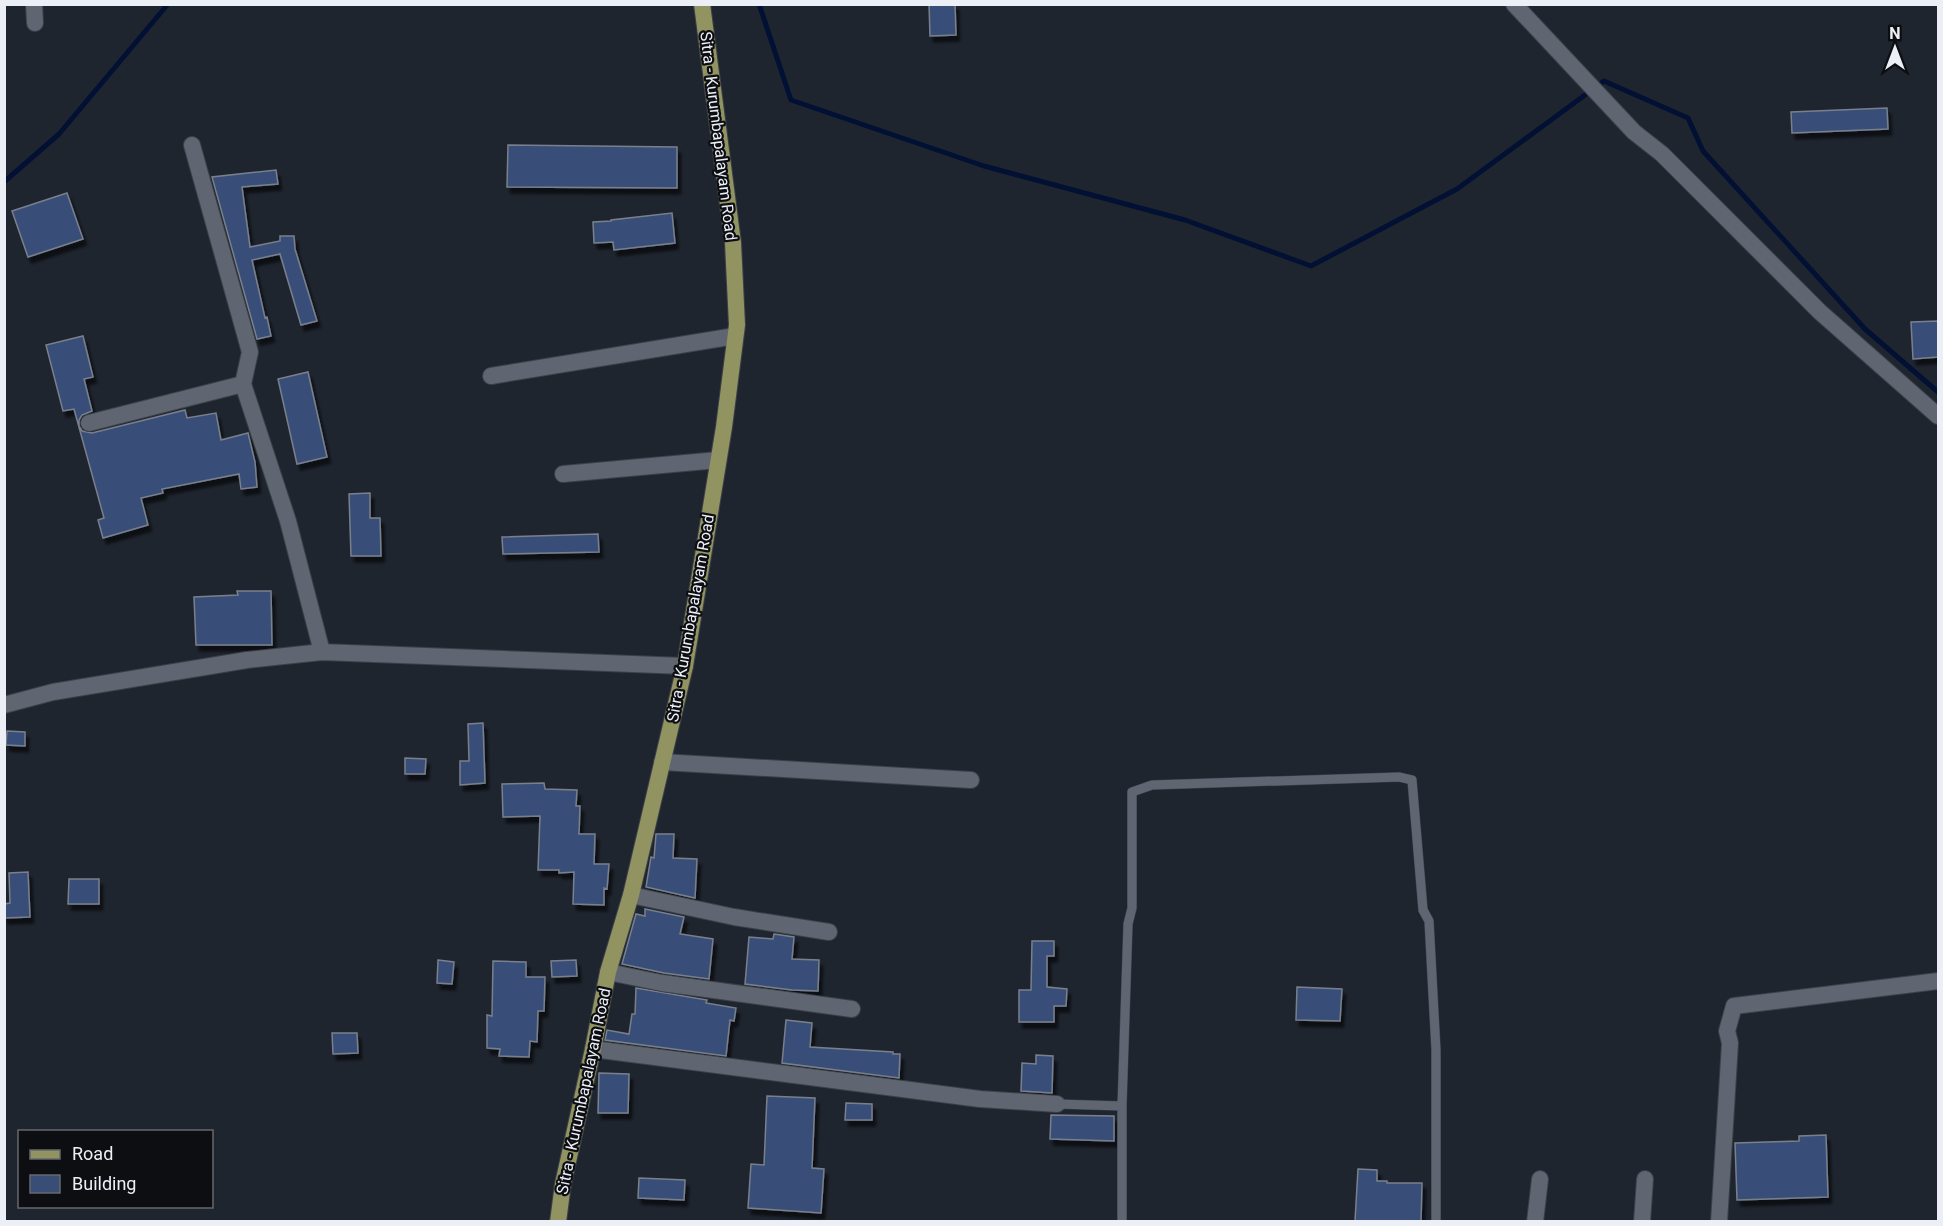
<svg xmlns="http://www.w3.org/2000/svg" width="1943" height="1226" viewBox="0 0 1943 1226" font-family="Roboto,sans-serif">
<defs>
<filter id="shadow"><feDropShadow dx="3.5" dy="6" stdDeviation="1.5" flood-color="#0009"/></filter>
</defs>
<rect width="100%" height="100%" fill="#1f252f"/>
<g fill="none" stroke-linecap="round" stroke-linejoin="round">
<path stroke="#021034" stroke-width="5" d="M 759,4 L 791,100 L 984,166 L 1185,220 L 1311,266 L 1457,189 L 1604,81 L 1688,118 L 1703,151 L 1865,329 L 1938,392
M 4,182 L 59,134 L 168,4"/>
</g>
<path fill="#384e77" stroke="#79808c" stroke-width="1.5" filter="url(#shadow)" d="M 929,4 L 955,4 L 956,35 L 930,36 Z
M 1887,108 L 1888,129 L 1792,133 L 1791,112 Z
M 508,145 L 677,147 L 677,188 L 507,187 Z
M 276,170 L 278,184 L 242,187 L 250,247 L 280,241 L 280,236 L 294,236 L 295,249 L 317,321 L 301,325 L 280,254 L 252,260 L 265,318 L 267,317 L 271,336 L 257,339 L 212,177 Z
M 67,193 L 83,239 L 28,257 L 12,211 Z
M 672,213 L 675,243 L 614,250 L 613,242 L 594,243 L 593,222 L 611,221 L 611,220 Z
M 1938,321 L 1938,357 L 1913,359 L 1911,322 Z
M 83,336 L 93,377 L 84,379 L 92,411 L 82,415 L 79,420 L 79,426 L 82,431 L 92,433 L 185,410 L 187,418 L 216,413 L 221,440 L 248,433 L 255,462 L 257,487 L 241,489 L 239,474 L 162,489 L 163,493 L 141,498 L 148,525 L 103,538 L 98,520 L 104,518 L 74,409 L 63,411 L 46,345 Z
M 308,372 L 327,457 L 297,464 L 278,379 Z
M 370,493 L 370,518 L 380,518 L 381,556 L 351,556 L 349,494 Z
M 598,534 L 599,552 L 503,554 L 502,537 Z
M 237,591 L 271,591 L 272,645 L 196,645 L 194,597 L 238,595 Z
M 483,723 L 485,783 L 460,785 L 460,761 L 469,761 L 468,724 Z
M 7,731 L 25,732 L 25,746 L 6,745 Z
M 405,758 L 426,759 L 425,774 L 405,774 Z
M 544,783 L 545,789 L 577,790 L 576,806 L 580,806 L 579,834 L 595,834 L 594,864 L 609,864 L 607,889 L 604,888 L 604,905 L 573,904 L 574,872 L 559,873 L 559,870 L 538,870 L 540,816 L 503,817 L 502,784 Z
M 656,834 L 674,834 L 673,858 L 697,859 L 695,898 L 646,887 L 651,857 L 654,858 Z
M 28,872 L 30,917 L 4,918 L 4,904 L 10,903 L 9,873 Z
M 69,879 L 99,879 L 99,904 L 68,904 Z
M 645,909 L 684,917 L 680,934 L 713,939 L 709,979 L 664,973 L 622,964 L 636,914 L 645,916 Z
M 774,934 L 794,937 L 792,959 L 819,960 L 818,991 L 792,990 L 745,984 L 749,937 L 773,939 Z
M 1032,941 L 1054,941 L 1054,956 L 1047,956 L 1047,987 L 1067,989 L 1066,1006 L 1054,1006 L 1054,1022 L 1019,1022 L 1019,990 L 1031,990 Z
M 438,960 L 454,962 L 452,984 L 437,983 Z
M 576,960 L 577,976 L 552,977 L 551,961 Z
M 493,961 L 526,962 L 526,977 L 545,977 L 544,1011 L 538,1011 L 537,1042 L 530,1041 L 529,1057 L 499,1056 L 500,1049 L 487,1048 L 487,1015 L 492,1016 Z
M 1297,987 L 1342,989 L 1340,1021 L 1296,1020 Z
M 636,988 L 707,1000 L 706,1003 L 736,1008 L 734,1021 L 730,1020 L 726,1056 L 605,1040 L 607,1030 L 629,1034 L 632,1014 L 635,1014 Z
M 786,1020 L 812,1023 L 810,1047 L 893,1052 L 893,1054 L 900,1054 L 899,1078 L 782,1063 Z
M 332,1033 L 357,1033 L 358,1053 L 333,1054 Z
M 1036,1055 L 1053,1056 L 1052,1093 L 1021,1091 L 1022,1063 L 1036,1064 Z
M 599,1073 L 629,1074 L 628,1113 L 598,1113 Z
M 767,1096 L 815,1098 L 812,1168 L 824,1169 L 821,1213 L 748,1208 L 751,1164 L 764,1165 Z
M 846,1103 L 872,1104 L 872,1120 L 845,1120 Z
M 1051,1115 L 1114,1116 L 1114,1141 L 1050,1139 Z
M 1826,1135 L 1828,1197 L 1737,1200 L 1735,1143 L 1799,1141 L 1799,1136 Z
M 1358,1169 L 1377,1170 L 1377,1181 L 1387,1181 L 1387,1183 L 1422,1183 L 1421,1221 L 1355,1221 Z
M 639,1178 L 685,1180 L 684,1200 L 638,1198 Z"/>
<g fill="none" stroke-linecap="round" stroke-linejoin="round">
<g stroke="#3b4048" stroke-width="10">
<path id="service" d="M 1057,1104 L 1122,1106
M 1122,1222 L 1122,1106 L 1128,924 L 1132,908 L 1132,792 L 1152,785 L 1399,777 L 1412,780 L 1423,910 L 1429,921 L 1436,1050 L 1436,1222"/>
</g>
<g stroke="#3b4048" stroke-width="18">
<path id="minor" d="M 34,4 L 35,23
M 1514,4 L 1634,132 L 1662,154 L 1820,312 L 1938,416
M 192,145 L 250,352 L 243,384 L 288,521 L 322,652
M 491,376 L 735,336
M 89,423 L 243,384
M 563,474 L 718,460
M 4,705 L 53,692 L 247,660 L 322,652 L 685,666
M 662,762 L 971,780
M 631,895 L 734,917 L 829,932
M 608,972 L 662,983 L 852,1009
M 593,1049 L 980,1099 L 1057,1104
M 1535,1222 L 1540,1179
M 1642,1222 L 1645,1179
M 1719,1222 L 1730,1043 L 1727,1031 L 1734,1006 L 1938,981"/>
</g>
<g stroke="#3b4048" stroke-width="18">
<path id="primary" d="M 558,1222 L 563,1184 L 593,1049 L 608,972 L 631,895 L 685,666 L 724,427 L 737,325 L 733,243 L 702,4"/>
</g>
<use href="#service" stroke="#5f6571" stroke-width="9"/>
<use href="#minor" stroke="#5f6571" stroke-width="16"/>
<use href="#primary" stroke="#919361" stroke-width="16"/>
</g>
<g text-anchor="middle" stroke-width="4.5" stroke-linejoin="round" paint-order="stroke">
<g font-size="16" fill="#eceff6" stroke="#0c0e12">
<text transform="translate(719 136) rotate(83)" y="6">Sitra - Kurumbapalayam Road</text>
<text transform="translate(690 618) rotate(-80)" y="6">Sitra - Kurumbapalayam Road</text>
<text transform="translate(583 1091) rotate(-78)" y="6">Sitra - Kurumbapalayam Road</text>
</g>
</g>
<rect width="1943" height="1226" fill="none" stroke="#eceff6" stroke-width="12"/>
<rect x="18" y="1130" width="195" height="78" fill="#0c0e12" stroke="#66686d" stroke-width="1.5"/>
<rect x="30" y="1150" width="30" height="9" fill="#919361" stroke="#66686d" stroke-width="1.5"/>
<text x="72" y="1160" font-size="18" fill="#eceff6">Road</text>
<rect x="30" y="1175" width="30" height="18" fill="#384e77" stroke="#66686d" stroke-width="1.5"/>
<text x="72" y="1190" font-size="18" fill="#eceff6">Building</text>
<g transform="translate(1895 48)" stroke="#0c0e12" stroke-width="4.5" paint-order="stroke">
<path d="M0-4.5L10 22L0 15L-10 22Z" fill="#eceff6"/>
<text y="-9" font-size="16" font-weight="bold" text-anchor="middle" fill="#eceff6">N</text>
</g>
</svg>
